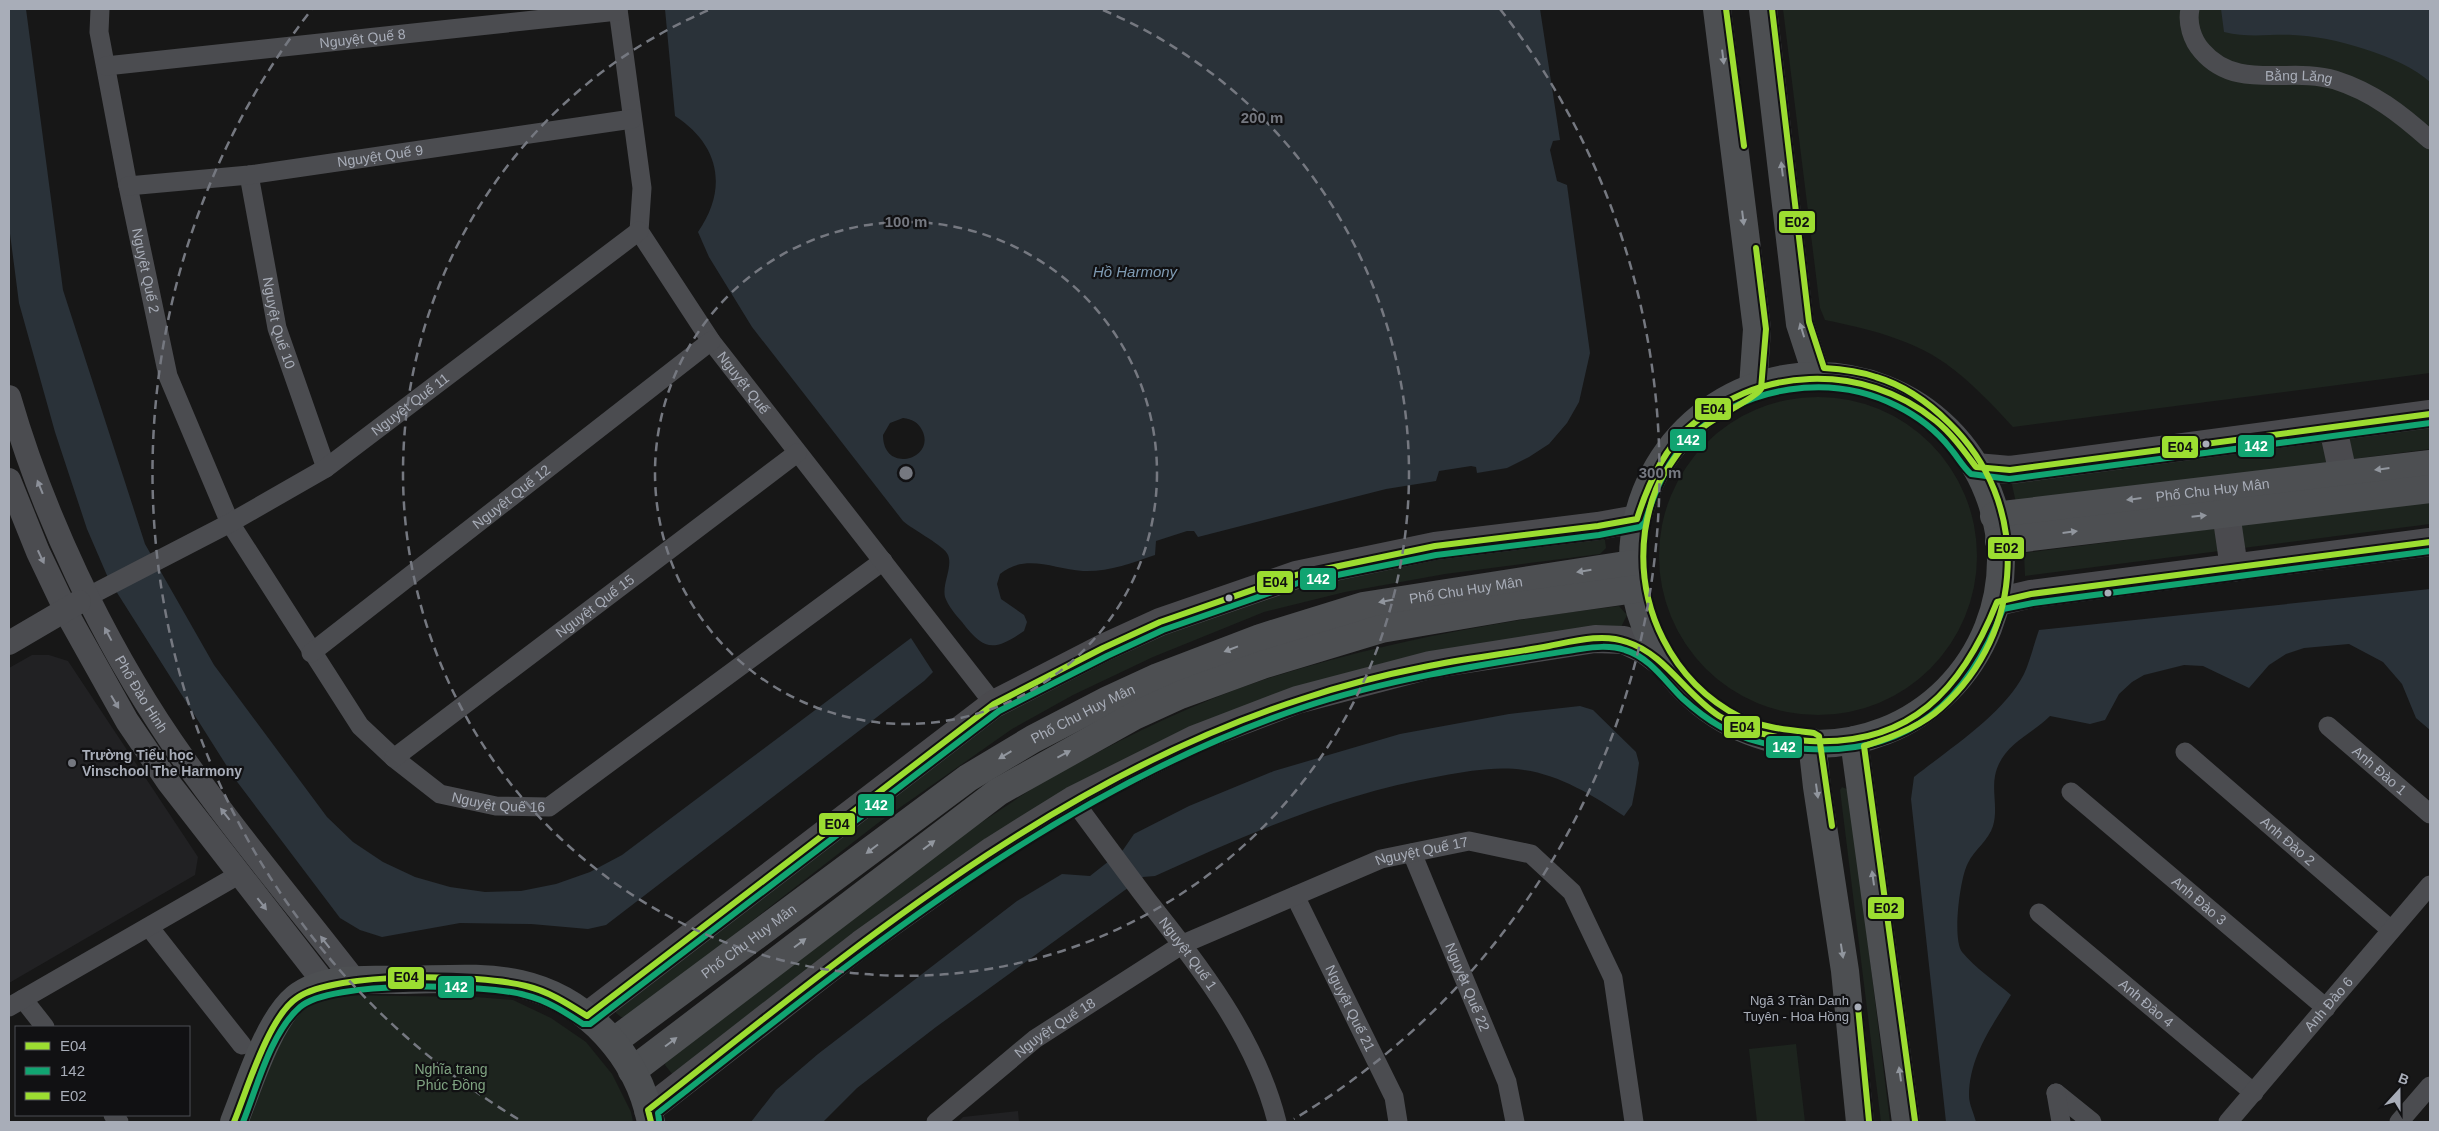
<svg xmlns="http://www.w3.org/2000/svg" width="2439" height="1131" viewBox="0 0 2439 1131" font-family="Arial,sans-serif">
<rect width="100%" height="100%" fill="#171717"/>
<path fill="#212123" d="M 32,655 L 49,655 L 68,661 L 198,857 L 195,875 L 9,983 L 9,668 Z
M 1018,1111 L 1019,1122 L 958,1122 L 963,1117 Z"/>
<path fill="#1d241e" d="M 1783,9 L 2430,9 L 2430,373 L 2013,427 C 1992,404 1970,381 1945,363 C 1911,339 1865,328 1825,320 L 1820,308 Z
M1659 556a159 159 0 1 1 318 0a159 159 0 1 1-318 0Z
M 2430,427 L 2430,449 L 2016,503 L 2011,480 Z
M 2430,501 L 2430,524 L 2025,576 L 2024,553 Z
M 1598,536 L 1605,540 L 1606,548 L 1600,554 L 1445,574 L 1345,592 L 1264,612 L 1153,657 L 1073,695 L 1012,729 L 878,823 L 628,1017 L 621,1017 L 616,1013 L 615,1006 L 1001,712 L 1093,664 L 1232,604 L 1441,555 Z
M 1619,606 L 1627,615 L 1621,627 L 1178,736 L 673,1075 L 665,1065 L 666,1058 C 769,979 869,896 977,825 C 1000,811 1022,794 1045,781 C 1113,743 1186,706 1260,681 C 1372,644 1502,620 1619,606 Z
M 1842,787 L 1849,790 L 1890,1122 L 1881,1122 L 1840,790 Z
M 337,995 L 475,997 L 513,1000 L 551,1018 L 586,1042 L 612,1074 L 631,1112 L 633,1122 L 248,1122 L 289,1020 L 316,998 Z
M 1796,1044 L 1805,1122 L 1757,1122 L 1749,1049 Z"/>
<path fill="#2a3239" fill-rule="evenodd" d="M 9,9 L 26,9 L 63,290 L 145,544 L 214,665 L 327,817 L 353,842 L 383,862 L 415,877 L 450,887 L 485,892 L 521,891 L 556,884 L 590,872 L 622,855 L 911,638 L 933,672 L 924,681 L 606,925 L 588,929 L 531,924 L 460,923 L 382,937 L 360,930 L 340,918 L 235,779 L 109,580 L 87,529 L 55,432 L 19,303 L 9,226 Z
M 665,9 L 1540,9 L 1560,140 L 1553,141 L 1550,150 L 1557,181 L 1567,185 L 1590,353 L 1579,402 L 1567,423 L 1549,444 L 1529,457 L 1507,468 L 1477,473 L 1476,467 L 1471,466 L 1439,471 L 1436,481 L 1386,489 L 1198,537 L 1194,531 L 1187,531 L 1156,541 L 1155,555 C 1132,563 1108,572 1083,571 C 1053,569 1026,553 1000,574 L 997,584 L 1001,599 L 1024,615 L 1027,622 L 1024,631 C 994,651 985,652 962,622 C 956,615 948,606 945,597 C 942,584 953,567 948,555 C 945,546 913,530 903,521 L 752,327 L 709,257 L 698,232 C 728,189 720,145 675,116 ZM 903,418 C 912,419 918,422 922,430 C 937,459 883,475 883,435 L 890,423 Z
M 2221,9 L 2430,9 L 2430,82 C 2402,56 2331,36 2293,35 C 2269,34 2248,38 2224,32 Z
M 2430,589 L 2430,730 L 2416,718 L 2402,684 L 2383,662 L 2349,644 L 2304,648 L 2286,654 L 2269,665 L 2249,688 L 2203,666 L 2184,665 L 2144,675 L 2132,682 L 2119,694 L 2105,720 L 2090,724 L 2050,716 C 2030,736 2001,745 1995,776 C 1992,792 1998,810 1993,826 C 1989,840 1974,850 1968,863 C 1960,877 1952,939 1962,952 C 1975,968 1995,981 2011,995 C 1992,1026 1969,1057 1969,1096 C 1969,1104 1974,1114 1976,1122 L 1946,1122 L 1911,799 L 1914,777 C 1949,749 2004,714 2024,674 C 2030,661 2034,644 2039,630 Z
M 1580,706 L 1593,710 L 1636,752 L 1639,763 L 1636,784 L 1632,805 L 1624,816 C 1594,796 1560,775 1524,770 C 1496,766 1469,771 1441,776 C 1341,793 1247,834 1155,876 L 1143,877 L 936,1027 L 857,1088 L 823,1122 L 751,1122 L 776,1090 L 818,1054 L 1017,901 L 1062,874 L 1090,876 L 1123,850 L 1134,834 L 1189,806 L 1274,771 L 1400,734 L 1509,714 Z"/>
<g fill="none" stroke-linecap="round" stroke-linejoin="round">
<g stroke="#4b4c50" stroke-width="19">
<path id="s1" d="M 100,9 L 99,32 L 128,186 L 168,376 L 230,523 L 360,726 L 394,758 L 440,794 L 496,806 L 549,807 L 883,561"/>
<path id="s2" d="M 618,9 L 642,188 L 639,231 L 711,341 L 994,704"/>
<path id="s3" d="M 2190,9 C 2187,23 2192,40 2202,51 C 2237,92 2290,66 2335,80 C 2373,92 2401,114 2430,140"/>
<path id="s4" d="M 106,66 L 618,11"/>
<path id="s5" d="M 249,175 L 277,328 L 326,468"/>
<path id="s6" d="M 128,186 L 249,175 L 632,119"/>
<path id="s7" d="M 89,596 L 230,523 L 326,468 L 639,231"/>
<path id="s8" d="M 311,653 L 711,341"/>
<path id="s9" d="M 2328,726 L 2430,814"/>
<path id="s10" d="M 2185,752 L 2391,930"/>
<path id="s11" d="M 394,758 L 797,453"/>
<path id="s12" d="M 2071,792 L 2326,1008"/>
<path id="s13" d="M 1073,800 C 1098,834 1123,868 1148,901 C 1201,968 1256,1038 1277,1122"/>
<path id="s14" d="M 1412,853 L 1507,1082 L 1515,1122"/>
<path id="s15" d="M 1295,896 L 1394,1097 L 1398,1122"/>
<path id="s16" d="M 2039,913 L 2254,1093"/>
<path d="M 149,927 L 242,1045"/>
<path d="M 23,999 L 45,1027"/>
<path d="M 9,1007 L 240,874"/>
<path d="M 2056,1093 L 2092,1122"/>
<path d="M 2056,1093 L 2061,1122"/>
<path d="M 113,1115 L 119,1122"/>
<path id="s17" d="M 936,1122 L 1035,1039 L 1183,944 L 1381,859 L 1469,841 L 1531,854 L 1572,892 L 1613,978 L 1634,1122"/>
<path id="s18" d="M 2228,1122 L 2430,885"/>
<path d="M 2399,1122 L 2430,1086"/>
</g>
<g stroke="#4b4c50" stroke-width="24">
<path id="s19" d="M 9,397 C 43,515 102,639 171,741 C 228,824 293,901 355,981"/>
<path d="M 9,480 L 38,552 L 70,619 L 127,721 L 169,783 L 326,985"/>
<path d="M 9,643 L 79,602"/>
</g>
<path stroke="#4a4a4e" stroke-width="28" d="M 2333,428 L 2348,497
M 1976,467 L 2010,470 L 2430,414
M 2226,513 L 2234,568
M 1997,602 L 2031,594 L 2430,542
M 587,1016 L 994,704 L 1103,648 L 1160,622 L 1296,575 L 1435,546 L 1598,526 L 1637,519
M 648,1110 L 861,944 L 993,850 L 1073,800 L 1195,739 L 1297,700 L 1430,665 L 1595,639 L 1624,640 L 1645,650 L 1665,665"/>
<g stroke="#4d4f52" stroke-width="28">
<path d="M 1717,9 L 1757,329 L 1753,387"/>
<path d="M 1763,9 L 1800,324 L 1817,376"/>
<circle cx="1817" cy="560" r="184"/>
<path id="s20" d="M 1994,516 L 2430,464"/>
<path d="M 1999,541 L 2430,489"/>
<path d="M 1854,740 L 1906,1122"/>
<path d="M 1812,742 L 1817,787 L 1845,971 L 1860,1122"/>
<path id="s21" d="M 613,1042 L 968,778 L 1033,739 L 1108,700 L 1158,677 L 1260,638 L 1363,606 L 1632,564"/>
<path d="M 632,1071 L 998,792 L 1134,716 L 1180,695 L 1262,665 L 1381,629 L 1516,606 L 1636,589"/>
<path d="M 234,1122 C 248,1088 268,1021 296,998 C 323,976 367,980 399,980 C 439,980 481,975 520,984 C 587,999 638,1056 651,1122"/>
</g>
<g stroke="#111113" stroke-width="10">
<path id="bus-1" d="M 234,1122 C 247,1090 269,1016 297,998 C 336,971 480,974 526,986 C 548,991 568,1004 587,1016 L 994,704 L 1103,648 L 1160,622 L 1296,575 L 1435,546 L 1598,526 L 1637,519 C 1647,487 1661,454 1686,430 C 1755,366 1863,361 1936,421 C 1952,434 1964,451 1976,467 L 2010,470 L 2430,414
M 651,1122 L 648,1110 C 849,952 1054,778 1302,699 C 1341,686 1383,675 1424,667 C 1466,658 1508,654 1549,646 C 1574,641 1603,633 1627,642 C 1665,654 1686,695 1719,716 C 1747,733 1778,739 1810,741 C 1910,746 1962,690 1997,602 L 2031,594 L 2430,542"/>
</g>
<g stroke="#111113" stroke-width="10">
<path id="bus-2" d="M 659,1120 L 658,1113 C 857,957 1058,790 1301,708 C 1391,678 1486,664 1580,649 C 1594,647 1610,645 1625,650 C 1649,657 1665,681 1682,698 C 1694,709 1707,719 1721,727 C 1748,742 1778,748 1808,749 C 1910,755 1968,700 2003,609 L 2033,603 L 2430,551
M 243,1122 C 257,1087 271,1032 300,1007 C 330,980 486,984 525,995 C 546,1000 565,1012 583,1024 L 590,1024 L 999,711 L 1107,656 L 1163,630 L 1298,583 L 1436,555 L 1599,535 L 1640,527 L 1645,522 C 1655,491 1667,460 1692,436 C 1745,386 1830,372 1897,406 C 1917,416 1936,430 1950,448 C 1957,456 1963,467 1971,474 L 2009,479 L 2430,423"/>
</g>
<g stroke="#111113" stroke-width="10">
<path id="bus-3" d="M 1726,9 L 1744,146
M 1772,9 L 1809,322 L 1824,368 C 1841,369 1859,371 1876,377 C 1903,385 1929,403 1949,423 C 2031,502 2026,632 1941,708 C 1920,727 1891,738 1864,746 L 1915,1121
M 1756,248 L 1766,329 L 1761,389 C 1757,397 1713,418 1702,428 C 1686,440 1675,457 1664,474 C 1653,490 1648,513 1645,531 C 1635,607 1672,682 1740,717 C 1763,728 1789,730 1814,733 L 1819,736 L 1832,826
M 1858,1007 L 1869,1121"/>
</g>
<use href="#bus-1" stroke="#9cdd31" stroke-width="6"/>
<use href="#bus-2" stroke="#11a471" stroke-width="6"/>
<use href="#bus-3" stroke="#9cdd31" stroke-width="6"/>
</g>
<defs><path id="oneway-solid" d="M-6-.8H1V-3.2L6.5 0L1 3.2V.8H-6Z" transform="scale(1.25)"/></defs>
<g fill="#91969e">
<use href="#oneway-solid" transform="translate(1723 57) rotate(83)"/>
<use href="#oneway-solid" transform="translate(1782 169) rotate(-97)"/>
<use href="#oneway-solid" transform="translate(1743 218) rotate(83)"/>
<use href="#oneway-solid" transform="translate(1802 330) rotate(-107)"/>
<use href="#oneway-solid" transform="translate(2382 469) rotate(173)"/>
<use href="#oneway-solid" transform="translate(2134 499) rotate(173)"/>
<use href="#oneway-solid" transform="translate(2199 516) rotate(-6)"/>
<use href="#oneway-solid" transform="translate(2070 532) rotate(-7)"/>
<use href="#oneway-solid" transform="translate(1584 571) rotate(171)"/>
<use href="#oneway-solid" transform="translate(1386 601) rotate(169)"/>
<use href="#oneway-solid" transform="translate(1231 649) rotate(159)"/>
<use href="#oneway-solid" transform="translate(1064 754) rotate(-28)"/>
<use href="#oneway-solid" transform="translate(1005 755) rotate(149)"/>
<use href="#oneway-solid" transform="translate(1817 791) rotate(82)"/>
<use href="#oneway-solid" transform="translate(929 845) rotate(-37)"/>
<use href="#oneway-solid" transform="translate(872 849) rotate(143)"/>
<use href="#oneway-solid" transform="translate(1873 878) rotate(-98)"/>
<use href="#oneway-solid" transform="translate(800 943) rotate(-37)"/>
<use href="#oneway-solid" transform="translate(1842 951) rotate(81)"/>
<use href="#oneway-solid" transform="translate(671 1042) rotate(-37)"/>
<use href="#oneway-solid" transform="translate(1900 1074) rotate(-98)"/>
</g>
<g fill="#8c9099">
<use href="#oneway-solid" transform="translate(40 487) rotate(-112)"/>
<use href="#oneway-solid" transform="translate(41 557) rotate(65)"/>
<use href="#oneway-solid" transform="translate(108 634) rotate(-118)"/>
<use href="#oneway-solid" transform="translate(115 702) rotate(59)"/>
<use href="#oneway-solid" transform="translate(225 814) rotate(-128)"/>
<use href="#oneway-solid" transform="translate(262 904) rotate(52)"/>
<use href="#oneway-solid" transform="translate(325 942) rotate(-128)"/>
</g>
<g fill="none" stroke="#757880" stroke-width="2.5" stroke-dasharray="9 6">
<circle cx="906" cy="473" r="251"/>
<path d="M1103 10A503 503 0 1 1 709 10"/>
<path d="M518 1119A754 754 0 0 1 312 9M1500 9A754 754 0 0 1 1294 1119"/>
</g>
<g fill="#a8adb8" stroke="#111113" stroke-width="2">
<circle cx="2206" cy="444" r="4.5"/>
<circle cx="2108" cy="593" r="4.5"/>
<circle cx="1229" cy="598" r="4.5"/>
<circle cx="1858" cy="1007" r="4.5"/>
</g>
<circle fill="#757880" stroke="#111113" stroke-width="2" cx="72" cy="763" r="5"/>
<g text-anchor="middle" stroke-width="4.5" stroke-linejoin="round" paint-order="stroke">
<g font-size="13" fill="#a8adb8" stroke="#111113" text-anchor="end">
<text x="1849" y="1005">Ngã 3 Trần Danh<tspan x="1849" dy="16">Tuyên - Hoa Hồng</tspan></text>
</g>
<g font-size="14" fill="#a8adb8" stroke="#111113">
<text dy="5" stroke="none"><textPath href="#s4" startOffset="258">Nguyệt Quế 8</textPath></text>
<text dy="5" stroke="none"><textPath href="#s3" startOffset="149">Bằng Lăng</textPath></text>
<text dy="5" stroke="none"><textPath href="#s6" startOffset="254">Nguyệt Quế 9</textPath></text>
<text dy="5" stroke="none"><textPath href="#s1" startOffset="266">Nguyệt Quế 2</textPath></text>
<text dy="5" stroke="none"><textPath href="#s5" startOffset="151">Nguyệt Quế 10</textPath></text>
<text dy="5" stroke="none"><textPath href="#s2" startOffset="408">Nguyệt Quế</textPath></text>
<text dy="5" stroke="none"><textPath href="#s7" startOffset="375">Nguyệt Quế 11</textPath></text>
<text dy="5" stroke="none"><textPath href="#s20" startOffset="220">Phố Chu Huy Mân</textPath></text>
<text dy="5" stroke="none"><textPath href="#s8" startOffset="254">Nguyệt Quế 12</textPath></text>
<text dy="5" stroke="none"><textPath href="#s21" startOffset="979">Phố Chu Huy Mân</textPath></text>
<text dy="5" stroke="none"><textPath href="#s11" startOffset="252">Nguyệt Quế 15</textPath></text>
<text dy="5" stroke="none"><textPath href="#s19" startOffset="326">Phố Đào Hinh</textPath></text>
<text dy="5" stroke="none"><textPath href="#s21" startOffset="574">Phố Chu Huy Mân</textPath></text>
<text dy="5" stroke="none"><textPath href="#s9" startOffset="68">Anh Đào 1</textPath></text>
<text dy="5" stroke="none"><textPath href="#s1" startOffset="939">Nguyệt Quế 16</textPath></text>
<text dy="5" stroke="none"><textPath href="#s10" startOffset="136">Anh Đào 2</textPath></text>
<text dy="5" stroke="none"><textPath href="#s17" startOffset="562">Nguyệt Quế 17</textPath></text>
<text dy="5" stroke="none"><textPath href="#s12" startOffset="168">Anh Đào 3</textPath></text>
<text dy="5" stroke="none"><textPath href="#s21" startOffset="169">Phố Chu Huy Mân</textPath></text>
<text dy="5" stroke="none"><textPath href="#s13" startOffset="192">Nguyệt Quế 1</textPath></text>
<text dy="5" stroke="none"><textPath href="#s14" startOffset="145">Nguyệt Quế 22</textPath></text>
<text dy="5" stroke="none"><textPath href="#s16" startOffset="140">Anh Đào 4</textPath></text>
<text dy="5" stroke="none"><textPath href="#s18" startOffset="155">Anh Đào 6</textPath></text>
<text dy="5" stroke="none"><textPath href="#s15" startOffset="125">Nguyệt Quế 21</textPath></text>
<text dy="5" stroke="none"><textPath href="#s17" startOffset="152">Nguyệt Quế 18</textPath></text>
</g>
<g font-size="14" font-weight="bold" fill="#a8adb8" stroke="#111113" text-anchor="start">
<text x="82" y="760">Trường Tiểu học<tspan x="82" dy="16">Vinschool The Harmony</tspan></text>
</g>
<g font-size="14" fill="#7fa381" stroke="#111113">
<text x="451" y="1074">Nghĩa trang<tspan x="451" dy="16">Phúc Đồng</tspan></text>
</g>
<g font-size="15" font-style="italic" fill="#7f9bb3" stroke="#111113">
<text x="1135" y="277">Hồ Harmony</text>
</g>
</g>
<circle cx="906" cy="473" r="8" fill="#757880" stroke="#111113" stroke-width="2.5"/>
<g font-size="15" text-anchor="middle" font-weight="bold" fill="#757880" stroke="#111113" stroke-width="4.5" stroke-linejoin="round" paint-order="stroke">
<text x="1262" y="123">200 m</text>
<text x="906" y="227">100 m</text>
<text x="1660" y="478">300 m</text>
</g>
<g stroke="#111113" stroke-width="2">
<rect x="1778" y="210" width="38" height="24" rx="5" fill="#9cdd31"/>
<rect x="1694" y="397" width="38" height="24" rx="5" fill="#9cdd31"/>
<rect x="1669" y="428" width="38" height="24" rx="5" fill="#11a471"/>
<rect x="2237" y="434" width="38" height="24" rx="5" fill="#11a471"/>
<rect x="2161" y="435" width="38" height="24" rx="5" fill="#9cdd31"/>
<rect x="1987" y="536" width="38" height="24" rx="5" fill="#9cdd31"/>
<rect x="1299" y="567" width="38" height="24" rx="5" fill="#11a471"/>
<rect x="1256" y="570" width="38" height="24" rx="5" fill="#9cdd31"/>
<rect x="1723" y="715" width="38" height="24" rx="5" fill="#9cdd31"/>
<rect x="1765" y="735" width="38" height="24" rx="5" fill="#11a471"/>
<rect x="857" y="793" width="38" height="24" rx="5" fill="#11a471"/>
<rect x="818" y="812" width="38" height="24" rx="5" fill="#9cdd31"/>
<rect x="1867" y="896" width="38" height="24" rx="5" fill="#9cdd31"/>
<rect x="387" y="966" width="38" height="24" rx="5" fill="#9cdd31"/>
<rect x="437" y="975" width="38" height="24" rx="5" fill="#11a471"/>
</g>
<g font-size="14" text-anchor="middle" font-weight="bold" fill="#fff">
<text x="1688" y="445">142</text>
<text x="2256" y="451">142</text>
<text x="1318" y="584">142</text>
<text x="1784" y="752">142</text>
<text x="876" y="810">142</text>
<text x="456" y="992">142</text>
</g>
<g font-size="14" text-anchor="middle" font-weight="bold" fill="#111">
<text x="1797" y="227">E02</text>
<text x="1713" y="414">E04</text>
<text x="2180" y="452">E04</text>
<text x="2006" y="553">E02</text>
<text x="1275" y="587">E04</text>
<text x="1742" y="732">E04</text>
<text x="837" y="829">E04</text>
<text x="1886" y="913">E02</text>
<text x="406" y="982">E04</text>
</g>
<rect width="2439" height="1131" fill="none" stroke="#a8adb8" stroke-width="20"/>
<rect x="15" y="1026" width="175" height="90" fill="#111113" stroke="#4d4f55"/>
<rect x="25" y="1042" width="25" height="8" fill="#9cdd31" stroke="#4d4f55"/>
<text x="60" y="1051" font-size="15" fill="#a8adb8">E04</text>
<rect x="25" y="1067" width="25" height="8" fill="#11a471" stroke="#4d4f55"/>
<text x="60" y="1076" font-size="15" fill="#a8adb8">142</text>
<rect x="25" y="1092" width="25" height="8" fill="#9cdd31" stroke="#4d4f55"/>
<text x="60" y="1101" font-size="15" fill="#a8adb8">E02</text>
<g transform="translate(2399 1091) rotate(21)" stroke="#111113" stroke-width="4" paint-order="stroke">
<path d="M0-4L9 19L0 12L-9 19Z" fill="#a8adb8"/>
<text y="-8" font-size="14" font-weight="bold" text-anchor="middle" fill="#a8adb8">B</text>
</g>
</svg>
